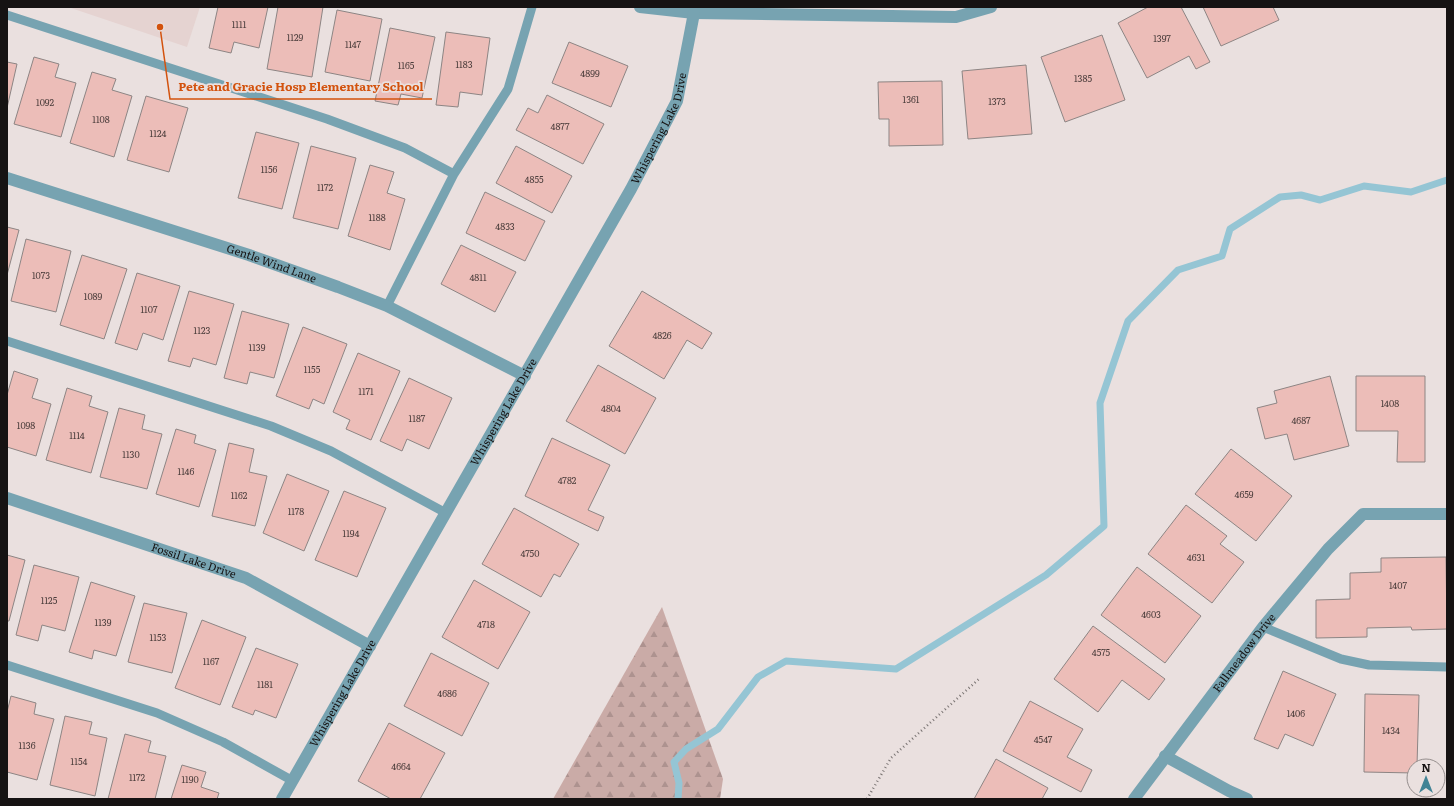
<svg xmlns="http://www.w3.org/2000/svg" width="1454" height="806" viewBox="0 0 1454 806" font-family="Literata,serif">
<defs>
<pattern id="forest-firs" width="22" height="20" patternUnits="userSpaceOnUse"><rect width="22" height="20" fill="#caaba7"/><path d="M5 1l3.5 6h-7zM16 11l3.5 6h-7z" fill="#ad928f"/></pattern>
</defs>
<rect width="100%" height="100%" fill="#eae0df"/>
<path fill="#e5d3d1" d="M 68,7 L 200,7 L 187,47 Z"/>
<path fill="url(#forest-firs)" d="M 662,607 L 723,779 L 720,799 L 553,799 Z"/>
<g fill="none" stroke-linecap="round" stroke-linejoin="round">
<path stroke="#95c5d4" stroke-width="7" d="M 678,799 L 679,783 L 674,762 L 686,749 L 718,729 L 758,677 L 786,661 L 896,669 L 1046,575 L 1104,526 L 1100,403 L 1128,321 L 1178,270 L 1222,256 L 1230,229 L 1280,197 L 1301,195 L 1320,200 L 1364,186 L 1411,192 L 1447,180"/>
</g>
<path fill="#ecbdb8" stroke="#8d8584" d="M 218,7 L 268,7 L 259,48 L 234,42 L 231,53 L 209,48 Z
M 278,7 L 323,7 L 312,77 L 267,69 Z
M 1148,7 L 1181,7 L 1210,62 L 1196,69 L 1189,56 L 1147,78 L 1118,23 Z
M 1203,7 L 1273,7 L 1279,20 L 1221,46 Z
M 337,10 L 382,19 L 370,81 L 325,72 Z
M 390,28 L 435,37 L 422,98 L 401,94 L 398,105 L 375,101 Z
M 446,32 L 490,38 L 482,95 L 460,92 L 458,107 L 436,105 Z
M 1102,35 L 1125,100 L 1065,122 L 1041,57 Z
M 569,42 L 628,66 L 611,107 L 552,83 Z
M 34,57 L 59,64 L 55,77 L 76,83 L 61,137 L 14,124 Z
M 7,62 L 17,64 L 7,108 Z
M 1026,65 L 1032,134 L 968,139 L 962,71 Z
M 92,72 L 116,79 L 112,90 L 132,96 L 114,157 L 70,143 Z
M 942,81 L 943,145 L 889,146 L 889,119 L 879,119 L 878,82 Z
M 547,95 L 604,124 L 583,164 L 516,130 L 528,108 L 538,113 Z
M 146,96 L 188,108 L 169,172 L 127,160 Z
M 256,132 L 299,143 L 282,209 L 238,198 Z
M 311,146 L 356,158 L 338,229 L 293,218 Z
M 516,146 L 572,176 L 552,213 L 496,183 Z
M 370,165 L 394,172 L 387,193 L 405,199 L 390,250 L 348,236 Z
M 485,192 L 545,221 L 525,261 L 466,233 Z
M 7,227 L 19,230 L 7,275 Z
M 26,239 L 71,251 L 56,312 L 11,301 Z
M 461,245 L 516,272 L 495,312 L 441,284 Z
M 82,255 L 127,269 L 104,339 L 60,325 Z
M 137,273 L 180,286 L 163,340 L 143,333 L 137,350 L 115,343 Z
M 189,291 L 234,304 L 216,365 L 193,358 L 190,367 L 168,361 Z
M 642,291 L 712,333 L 702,349 L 687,340 L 664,379 L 609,346 Z
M 242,311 L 289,324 L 274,378 L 250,372 L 247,384 L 224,378 Z
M 303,327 L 347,344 L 324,404 L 313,399 L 309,409 L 276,396 Z
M 358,353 L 400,371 L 371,440 L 346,429 L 350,420 L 333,412 Z
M 598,365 L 656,398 L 625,454 L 566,421 Z
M 14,371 L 38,379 L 32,398 L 51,404 L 36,456 L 7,447 L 7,395 Z
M 1330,376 L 1349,446 L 1294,460 L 1287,434 L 1265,439 L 1257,408 L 1277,403 L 1274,391 Z
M 1356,376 L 1425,376 L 1425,462 L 1397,462 L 1398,431 L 1356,431 Z
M 409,378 L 452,398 L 429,449 L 407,439 L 402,451 L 380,441 Z
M 67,388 L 92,396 L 89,406 L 108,412 L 91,473 L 46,460 Z
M 119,408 L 145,415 L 142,429 L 162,434 L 147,489 L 100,477 Z
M 176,429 L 196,435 L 194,443 L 216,450 L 199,507 L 156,494 Z
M 552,438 L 610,465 L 588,510 L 604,517 L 598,531 L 525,496 Z
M 229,443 L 254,449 L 249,472 L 267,476 L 255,526 L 212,516 Z
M 1231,449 L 1292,496 L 1256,541 L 1195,494 Z
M 287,474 L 329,491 L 304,551 L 263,533 Z
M 344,491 L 386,508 L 357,577 L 315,560 Z
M 1186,505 L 1227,536 L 1220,544 L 1244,562 L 1212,603 L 1148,554 Z
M 514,508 L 579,544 L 560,577 L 554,574 L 541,597 L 482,564 Z
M 7,555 L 25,560 L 9,621 L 7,621 Z
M 1446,557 L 1447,629 L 1412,630 L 1411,627 L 1367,628 L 1367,637 L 1316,638 L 1316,600 L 1350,599 L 1350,573 L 1381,572 L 1381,558 Z
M 34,565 L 79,577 L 65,631 L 42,625 L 38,641 L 16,635 Z
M 1137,567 L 1201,616 L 1165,663 L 1101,615 Z
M 474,580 L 530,612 L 498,669 L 442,637 Z
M 91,582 L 135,596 L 116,656 L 94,650 L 92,659 L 69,652 Z
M 144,603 L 187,613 L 172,673 L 128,662 Z
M 202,620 L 246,637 L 220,705 L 175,688 Z
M 1093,626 L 1165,679 L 1149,700 L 1122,680 L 1098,712 L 1054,679 Z
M 256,648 L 298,664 L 276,718 L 255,710 L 253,715 L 232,707 Z
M 431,653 L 489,683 L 462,736 L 404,706 Z
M 1283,671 L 1336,694 L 1313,746 L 1285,734 L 1278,749 L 1254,739 Z
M 1365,694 L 1419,695 L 1417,766 L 1414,766 L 1414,773 L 1364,772 Z
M 11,696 L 36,703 L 34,714 L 54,719 L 37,780 L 7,772 L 7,712 Z
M 1030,701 L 1083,729 L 1067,757 L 1092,770 L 1081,792 L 1003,751 Z
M 65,716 L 92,722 L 89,734 L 107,738 L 95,796 L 50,785 Z
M 389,723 L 445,753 L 420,799 L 391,799 L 358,781 Z
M 125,734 L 151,741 L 148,752 L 166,756 L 155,799 L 108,799 Z
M 996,759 L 1048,788 L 1042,799 L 974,799 Z
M 182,765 L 206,772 L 201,787 L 219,793 L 217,799 L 171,799 Z"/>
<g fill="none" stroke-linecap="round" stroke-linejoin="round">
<path stroke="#797372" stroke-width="2.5" stroke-dasharray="1 3" stroke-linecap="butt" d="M 867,799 L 891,758 L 979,679"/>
<path stroke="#77a3b1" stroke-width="9" d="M 7,15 L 327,119 L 405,148 L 454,174
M 387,306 L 454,174 L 508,89 L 532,7
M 7,341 L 271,426 L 331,451 L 446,513
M 1263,627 L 1341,659 L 1369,665 L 1447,667
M 7,665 L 157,713 L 223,742 L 293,781"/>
<g stroke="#77a3b1" stroke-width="12">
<path d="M 640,7 L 694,13 L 956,17 L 991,7"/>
<path id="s1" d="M 7,178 L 249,255 L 338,287 L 387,306 L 525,376"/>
<path id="s2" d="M 7,498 L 246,578 L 370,646"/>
<path d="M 1165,756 L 1229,791 L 1247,799"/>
<path id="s3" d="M 282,799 L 631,189 L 677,101 L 694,13"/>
<path id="s4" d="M 1134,799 L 1263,627 L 1328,549 L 1363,514 L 1447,514"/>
</g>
</g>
<g text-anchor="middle" stroke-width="3.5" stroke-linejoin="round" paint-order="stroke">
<g font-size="9" fill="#4c3e3c">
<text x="239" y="28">1111</text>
<text x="295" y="41">1129</text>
<text x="1162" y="42">1397</text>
<text x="353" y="48">1147</text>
<text x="464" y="68">1183</text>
<text x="406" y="69">1165</text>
<text x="590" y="77">4899</text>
<text x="1083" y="82">1385</text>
<text x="911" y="103">1361</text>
<text x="997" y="105">1373</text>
<text x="45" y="106">1092</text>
<text x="101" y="123">1108</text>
<text x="560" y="130">4877</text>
<text x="158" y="137">1124</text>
<text x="269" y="173">1156</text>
<text x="534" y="183">4855</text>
<text x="325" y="191">1172</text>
<text x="377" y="221">1188</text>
<text x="505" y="230">4833</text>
<text x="41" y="279">1073</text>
<text x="478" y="281">4811</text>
<text x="93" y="300">1089</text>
<text x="149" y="313">1107</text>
<text x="202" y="334">1123</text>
<text x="662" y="339">4826</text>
<text x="257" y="351">1139</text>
<text x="312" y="373">1155</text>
<text x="366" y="395">1171</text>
<text x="1390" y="407">1408</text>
<text x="611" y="412">4804</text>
<text x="417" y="422">1187</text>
<text x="1301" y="424">4687</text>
<text x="26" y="429">1098</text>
<text x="77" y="439">1114</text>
<text x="131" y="458">1130</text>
<text x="186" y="475">1146</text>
<text x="567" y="484">4782</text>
<text x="1244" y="498">4659</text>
<text x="239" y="499">1162</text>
<text x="296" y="515">1178</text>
<text x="351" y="537">1194</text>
<text x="530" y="557">4750</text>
<text x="1196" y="561">4631</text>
<text x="1398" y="589">1407</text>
<text x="49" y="604">1125</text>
<text x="1151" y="618">4603</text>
<text x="103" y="626">1139</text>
<text x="486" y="628">4718</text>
<text x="158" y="641">1153</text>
<text x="1101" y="656">4575</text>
<text x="211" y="665">1167</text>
<text x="265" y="688">1181</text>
<text x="447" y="697">4686</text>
<text x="1296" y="717">1406</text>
<text x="1391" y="734">1434</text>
<text x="1043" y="743">4547</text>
<text x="27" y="749">1136</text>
<text x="79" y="765">1154</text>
<text x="401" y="770">4664</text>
<text x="137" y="781">1172</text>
<text x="190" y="783">1190</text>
</g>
<g font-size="11" fill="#161313" stroke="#eae0df">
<text dy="4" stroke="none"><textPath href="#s3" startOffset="770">Whispering Lake Drive</textPath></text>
<text dy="4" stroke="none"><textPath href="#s1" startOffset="278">Gentle Wind Lane</textPath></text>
<text dy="4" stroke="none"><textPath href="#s3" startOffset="446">Whispering Lake Drive</textPath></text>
<text dy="4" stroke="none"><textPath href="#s2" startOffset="197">Fossil Lake Drive</textPath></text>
<text dy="4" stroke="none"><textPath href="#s4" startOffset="183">Fallmeadow Drive</textPath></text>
<text dy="4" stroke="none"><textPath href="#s3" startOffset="122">Whispering Lake Drive</textPath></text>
</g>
</g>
<path fill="none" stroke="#d3520d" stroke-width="1.5" d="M160 27L170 99H432"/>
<circle fill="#d3520d" stroke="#eae0df" stroke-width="1.5" cx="160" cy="27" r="4"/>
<g font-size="12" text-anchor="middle" font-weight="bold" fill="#d3520d" stroke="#eae0df" stroke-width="3.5" stroke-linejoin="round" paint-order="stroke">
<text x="301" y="91">Pete and Gracie Hosp Elementary School</text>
</g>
<rect width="1454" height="806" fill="none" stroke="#161313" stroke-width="16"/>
<g transform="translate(1426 778)"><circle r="19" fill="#eae0df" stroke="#958e8d"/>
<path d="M0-3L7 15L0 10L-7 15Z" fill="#418395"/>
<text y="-6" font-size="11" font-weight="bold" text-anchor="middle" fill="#161313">N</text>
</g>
</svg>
